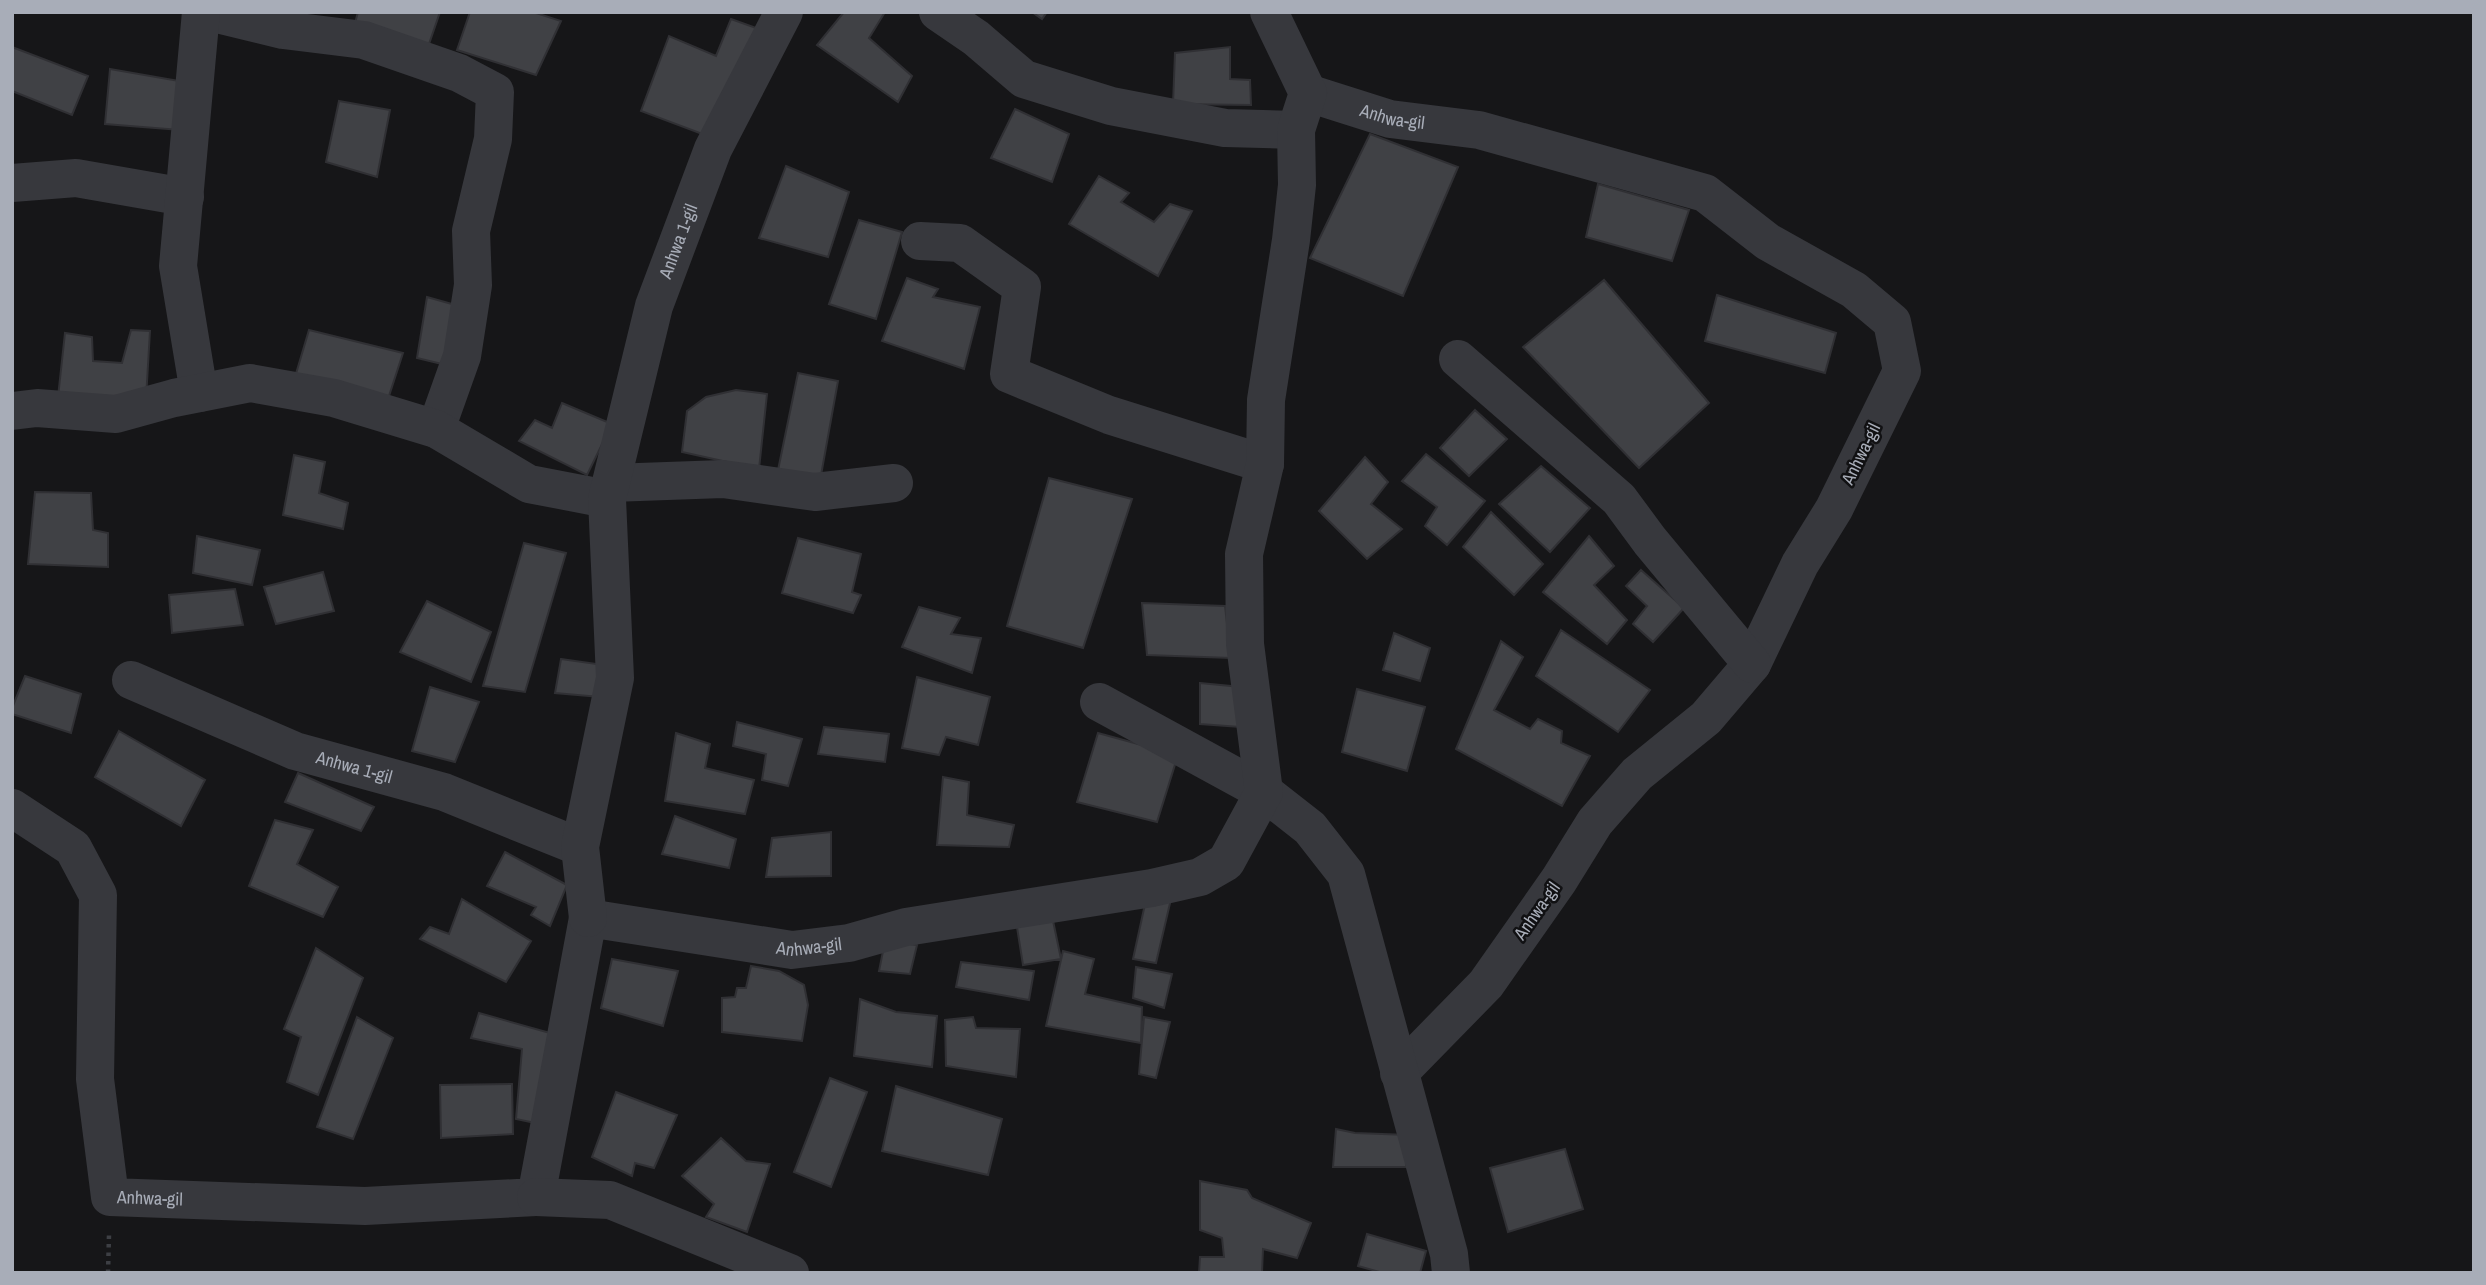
<svg xmlns="http://www.w3.org/2000/svg" width="2486" height="1285" viewBox="0 0 2486 1285" font-family="'Archivo Narrow',sans-serif">
<rect width="100%" height="100%" fill="#161618"/>
<path fill="#404145" stroke="#303034" stroke-width="2" d="M 358,12 L 440,12 L 429,44 L 355,23 Z
M 470,12 L 533,12 L 561,21 L 536,75 L 457,50 Z
M 844,12 L 885,12 L 869,38 L 912,76 L 898,102 L 817,45 Z
M 1032,12 L 1047,12 L 1042,19 Z
M 731,19 L 759,29 L 705,135 L 641,111 L 669,36 L 716,56 Z
M 12,47 L 88,76 L 72,115 L 12,91 Z
M 1230,47 L 1230,79 L 1250,80 L 1251,105 L 1173,104 L 1175,53 Z
M 110,69 L 185,82 L 180,130 L 105,124 Z
M 339,101 L 390,110 L 377,177 L 326,162 Z
M 1015,109 L 1069,134 L 1052,182 L 991,158 Z
M 1370,134 L 1458,167 L 1403,296 L 1310,258 Z
M 786,166 L 849,192 L 828,257 L 759,238 Z
M 1099,176 L 1129,193 L 1121,202 L 1154,222 L 1170,204 L 1192,211 L 1158,276 L 1069,224 Z
M 1598,184 L 1689,210 L 1672,261 L 1586,237 Z
M 859,220 L 902,232 L 876,319 L 829,304 Z
M 907,278 L 938,289 L 933,297 L 980,307 L 964,369 L 882,341 Z
M 1604,280 L 1709,403 L 1639,468 L 1523,347 Z
M 1717,295 L 1836,333 L 1825,373 L 1705,341 Z
M 427,297 L 459,306 L 442,364 L 417,358 Z
M 131,330 L 150,331 L 146,399 L 58,397 L 65,333 L 92,337 L 93,361 L 122,363 Z
M 309,330 L 403,353 L 388,399 L 295,377 Z
M 798,373 L 838,381 L 820,481 L 777,475 Z
M 736,390 L 767,394 L 759,469 L 682,452 L 687,411 L 706,397 Z
M 562,403 L 612,424 L 587,475 L 519,441 L 535,420 L 552,428 Z
M 1475,410 L 1507,439 L 1469,476 L 1440,448 Z
M 1426,454 L 1485,501 L 1447,545 L 1425,526 L 1437,507 L 1402,481 Z
M 294,455 L 325,462 L 319,493 L 348,503 L 343,529 L 283,515 Z
M 1365,457 L 1388,482 L 1371,504 L 1402,529 L 1367,559 L 1319,511 Z
M 1541,466 L 1590,508 L 1550,552 L 1499,504 Z
M 1049,478 L 1132,499 L 1083,648 L 1007,626 Z
M 35,492 L 91,493 L 93,530 L 108,533 L 108,567 L 28,564 Z
M 1491,512 L 1543,564 L 1514,595 L 1463,547 Z
M 197,536 L 260,550 L 252,585 L 193,573 Z
M 1589,536 L 1614,566 L 1594,585 L 1627,620 L 1607,644 L 1543,592 Z
M 798,538 L 861,554 L 852,592 L 861,595 L 853,613 L 782,593 Z
M 524,543 L 566,553 L 525,692 L 483,686 Z
M 1641,570 L 1684,608 L 1653,642 L 1633,624 L 1647,606 L 1626,586 Z
M 323,572 L 334,611 L 276,624 L 264,587 Z
M 235,589 L 243,625 L 172,633 L 169,595 Z
M 427,601 L 491,632 L 471,682 L 400,652 Z
M 1142,603 L 1225,606 L 1231,658 L 1147,655 Z
M 919,607 L 960,618 L 951,634 L 981,638 L 972,673 L 902,647 Z
M 1561,630 L 1650,690 L 1618,732 L 1536,676 Z
M 1394,633 L 1430,648 L 1420,681 L 1383,670 Z
M 1501,641 L 1523,657 L 1494,710 L 1530,729 L 1538,719 L 1562,731 L 1561,743 L 1590,756 L 1562,806 L 1456,749 Z
M 561,659 L 604,665 L 600,697 L 555,693 Z
M 25,676 L 81,694 L 71,733 L 12,714 L 12,708 Z
M 917,677 L 990,697 L 978,745 L 946,737 L 939,755 L 902,748 Z
M 1200,683 L 1241,687 L 1240,727 L 1200,724 Z
M 430,687 L 479,702 L 455,762 L 412,751 Z
M 1357,689 L 1425,707 L 1407,771 L 1342,752 Z
M 737,722 L 802,739 L 788,786 L 762,780 L 766,754 L 733,746 Z
M 824,727 L 889,734 L 885,762 L 818,754 Z
M 119,731 L 205,780 L 181,826 L 95,777 Z
M 676,733 L 710,744 L 705,768 L 754,780 L 745,814 L 665,801 Z
M 1098,733 L 1178,755 L 1157,822 L 1077,802 Z
M 298,773 L 374,807 L 361,831 L 285,802 Z
M 943,777 L 969,782 L 967,815 L 1014,825 L 1009,847 L 937,845 Z
M 675,816 L 736,839 L 729,868 L 662,854 Z
M 275,820 L 313,830 L 297,864 L 338,887 L 323,917 L 249,886 Z
M 831,832 L 831,876 L 766,877 L 772,838 Z
M 505,852 L 567,885 L 550,926 L 531,915 L 536,907 L 487,886 Z
M 1147,895 L 1171,899 L 1156,963 L 1133,959 Z
M 462,899 L 531,941 L 506,982 L 420,939 L 430,927 L 449,934 Z
M 1051,911 L 1061,959 L 1023,965 L 1016,921 Z
M 885,941 L 917,945 L 910,974 L 879,971 Z
M 316,948 L 363,978 L 318,1095 L 287,1082 L 301,1037 L 284,1029 Z
M 1063,951 L 1094,959 L 1085,994 L 1142,1007 L 1141,1043 L 1046,1026 Z
M 612,959 L 678,971 L 663,1026 L 601,1008 Z
M 961,962 L 1034,971 L 1029,1000 L 956,987 Z
M 751,966 L 779,971 L 804,985 L 808,1005 L 802,1041 L 722,1032 L 722,998 L 735,997 L 737,988 L 746,988 Z
M 1136,967 L 1172,974 L 1164,1008 L 1133,998 Z
M 860,999 L 896,1012 L 937,1016 L 932,1067 L 854,1056 Z
M 479,1013 L 550,1033 L 540,1124 L 516,1119 L 522,1049 L 471,1038 Z
M 357,1017 L 393,1038 L 353,1139 L 317,1127 Z
M 973,1017 L 976,1028 L 1020,1029 L 1016,1077 L 946,1066 L 945,1020 Z
M 1144,1017 L 1170,1022 L 1156,1078 L 1139,1074 Z
M 830,1078 L 867,1092 L 831,1187 L 794,1172 Z
M 512,1084 L 513,1134 L 441,1138 L 440,1085 Z
M 896,1086 L 1002,1119 L 988,1175 L 882,1151 Z
M 616,1092 L 677,1115 L 654,1168 L 635,1163 L 632,1176 L 592,1157 Z
M 1336,1129 L 1355,1133 L 1409,1135 L 1406,1167 L 1333,1167 Z
M 721,1138 L 746,1161 L 770,1164 L 747,1232 L 706,1217 L 714,1204 L 682,1176 Z
M 1565,1149 L 1583,1209 L 1508,1232 L 1490,1168 Z
M 1200,1181 L 1247,1190 L 1252,1198 L 1311,1223 L 1297,1258 L 1263,1249 L 1262,1273 L 1199,1273 L 1200,1257 L 1224,1257 L 1222,1238 L 1200,1230 Z
M 1367,1234 L 1426,1251 L 1420,1273 L 1383,1273 L 1358,1266 Z"/>
<g fill="none" stroke-linecap="round" stroke-linejoin="round">
<path stroke="#3d3f44" stroke-width="4.5" stroke-dasharray="3.5 5" stroke-linecap="butt" d="M 108,1273 L 109,1235"/>
<g stroke="#37383d" stroke-width="38">
<path d="M 209,12 L 283,30 L 364,40 L 459,73 L 495,92 L 493,139 L 471,231 L 473,285 L 462,356 L 436,429"/>
<path d="M 938,12 L 976,38 L 1024,79 L 1111,106 L 1225,128 L 1296,130"/>
<path id="s1" d="M 1308,93 L 1390,119 L 1479,130 L 1705,193 L 1768,242 L 1854,290 L 1892,322 L 1902,371 L 1834,509 L 1800,564 L 1752,664 L 1706,718 L 1637,774 L 1595,822 L 1559,880 L 1486,984 L 1399,1073"/>
<path d="M 12,183 L 76,178 L 185,197"/>
<path d="M 920,241 L 960,243 L 1022,287 L 1009,374 L 1109,415 L 1265,464"/>
<path d="M 1458,359 L 1619,499 L 1650,541 L 1752,664"/>
<path d="M 199,393 L 178,266 L 201,12"/>
<path d="M 12,411 L 37,408 L 116,414 L 174,398 L 250,383 L 334,398 L 436,429 L 529,484 L 607,499"/>
<path d="M 611,483 L 723,479 L 815,492 L 894,483"/>
<path id="s2" d="M 131,680 L 295,751 L 444,792 L 580,847"/>
<path d="M 1099,702 L 1264,792 L 1310,828 L 1346,874 L 1449,1254 L 1451,1273"/>
<path id="s3" d="M 12,808 L 73,848 L 98,895 L 95,1079 L 110,1197 L 365,1206 L 536,1197 L 588,918 L 792,950 L 849,943 L 906,927 L 1152,888 L 1200,877 L 1226,862 L 1264,792 L 1245,644 L 1244,554 L 1265,464 L 1266,400 L 1291,240 L 1297,185 L 1296,130 L 1308,93 L 1269,12"/>
<path id="s4" d="M 588,918 L 580,847 L 615,678 L 607,499 L 654,306 L 713,149 L 784,12"/>
<path d="M 536,1197 L 610,1200 L 790,1273"/>
</g>
</g>
<g text-anchor="middle" stroke-width="5" stroke-linejoin="round" paint-order="stroke">
<g font-size="18" fill="#a8adb8" stroke="#111113">
<text dy="6" stroke="none"><textPath href="#s1" startOffset="88">Anhwa-gil</textPath></text>
<text dy="6" stroke="none"><textPath href="#s4" startOffset="691">Anhwa 1-gil</textPath></text>
<text transform="translate(1861 454) rotate(-64)" y="6">Anhwa-gil</text>
<text dy="6" stroke="none"><textPath href="#s2" startOffset="240">Anhwa 1-gil</textPath></text>
<text transform="translate(1537 911) rotate(-55)" y="6">Anhwa-gil</text>
<text dy="6" stroke="none"><textPath href="#s3" startOffset="1363">Anhwa-gil</textPath></text>
<text dy="6" stroke="none"><textPath href="#s3" startOffset="469">Anhwa-gil</textPath></text>
</g>
</g>
<rect width="2486" height="1285" fill="none" stroke="#a8adb8" stroke-width="28"/>
</svg>
